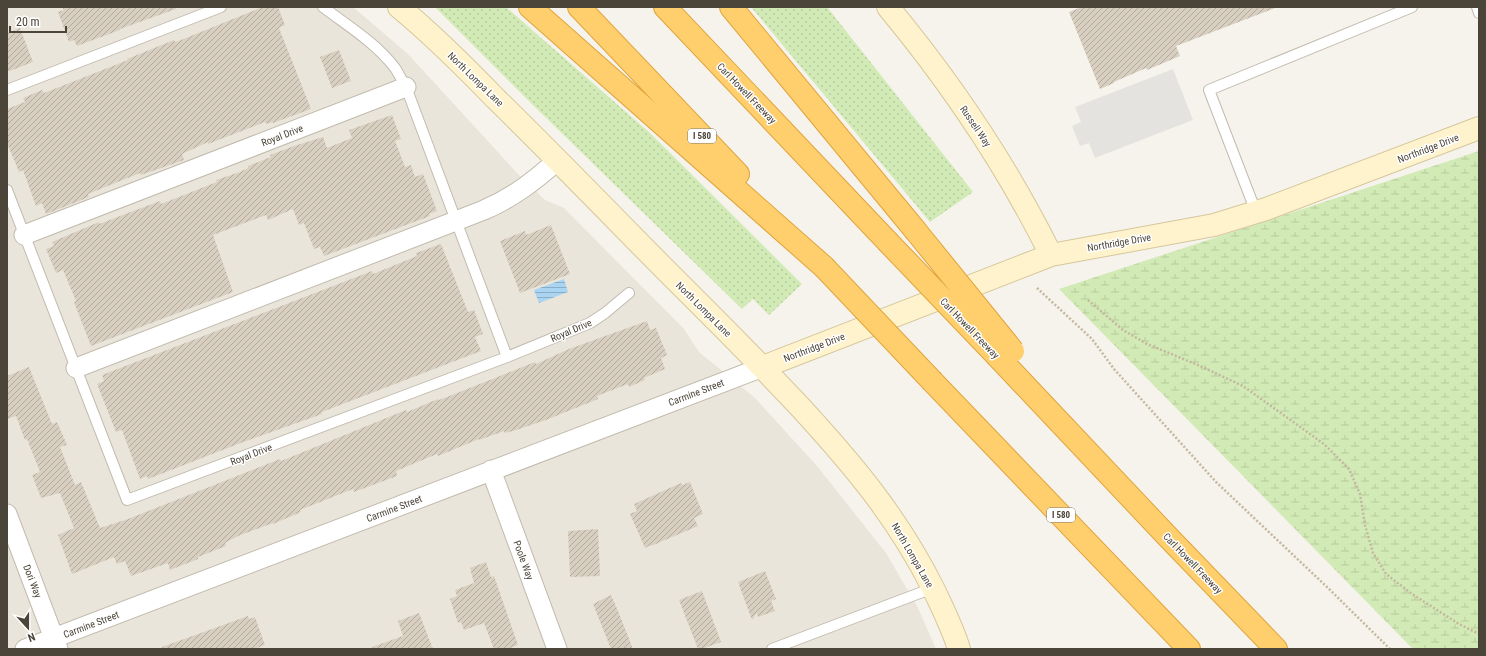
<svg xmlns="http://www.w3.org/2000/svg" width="1486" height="656" viewBox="0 0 1486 656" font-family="'Roboto Condensed',sans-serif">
<defs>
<pattern id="grass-dots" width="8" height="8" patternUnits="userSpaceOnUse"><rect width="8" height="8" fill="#d2eab5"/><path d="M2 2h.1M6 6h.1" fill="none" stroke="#b6ca9c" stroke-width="1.8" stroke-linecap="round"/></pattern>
<pattern id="wetland-marsh" width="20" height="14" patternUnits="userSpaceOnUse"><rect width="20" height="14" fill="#d2eab5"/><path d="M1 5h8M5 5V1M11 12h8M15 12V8" fill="none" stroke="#b6ca9c"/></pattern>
<pattern id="water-rules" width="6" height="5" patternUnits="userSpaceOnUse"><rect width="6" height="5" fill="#a9d4f2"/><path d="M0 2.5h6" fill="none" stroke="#8caec5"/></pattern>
<pattern id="building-hatch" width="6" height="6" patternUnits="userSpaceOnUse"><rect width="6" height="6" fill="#d8cfc1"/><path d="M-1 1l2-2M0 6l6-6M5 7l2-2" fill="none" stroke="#b1aa9e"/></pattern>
</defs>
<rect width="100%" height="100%" fill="#f6f3ec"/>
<path fill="#eae5da" d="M 7,7 L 353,7 L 408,54 L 517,173 L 545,200 L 564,208 L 684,329 L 699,352 L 755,398 L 817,466 L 886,553 L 918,608 L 936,649 L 7,649 Z"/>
<path fill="url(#grass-dots)" d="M 435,7 L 506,7 L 651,134 L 802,284 L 769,315 L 753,299 L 742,309 L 533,105 Z
M 751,7 L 827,7 L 973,192 L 930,222 Z"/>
<path fill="url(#wetland-marsh)" d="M 1479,151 L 1479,649 L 1413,649 L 1059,289 Z"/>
<path fill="#e5e3e0" d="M 1173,69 L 1193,120 L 1095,158 L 1089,143 L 1080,146 L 1072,126 L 1081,122 L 1075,107 Z"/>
<path fill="url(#water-rules)" d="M 564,279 L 568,292 L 539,303 L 534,290 Z"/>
<path fill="url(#building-hatch)" d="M 62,7 L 175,7 L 176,9 L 120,29 L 120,30 L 77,46 L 74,40 L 69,42 L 58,12 L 64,10 Z
M 263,7 L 278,7 L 285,25 L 279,28 L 311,109 L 273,123 L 273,122 L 267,124 L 265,122 L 208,144 L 208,142 L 182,154 L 184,160 L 141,175 L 140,173 L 88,194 L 89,197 L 46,214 L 42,203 L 36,206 L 23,170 L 19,172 L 7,143 L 7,109 L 25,102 L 23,98 L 42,90 L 44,93 L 128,60 L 127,59 L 174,40 L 175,42 L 181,40 Z
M 1082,7 L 1274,7 L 1275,8 L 1176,46 L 1180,56 L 1147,70 L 1146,68 L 1114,82 L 1114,83 L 1100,89 L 1069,12 Z
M 20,28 L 33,62 L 7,72 L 7,33 Z
M 339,50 L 351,81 L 332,88 L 320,57 Z
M 392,115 L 401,139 L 395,141 L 405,167 L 411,165 L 415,177 L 423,174 L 437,211 L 429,214 L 430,216 L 324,256 L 320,247 L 314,249 L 304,223 L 299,225 L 293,209 L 268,220 L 266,215 L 213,235 L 233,292 L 91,346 L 74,302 L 76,301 L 63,270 L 56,273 L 46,249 L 54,246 L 52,242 L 99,222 L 99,224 L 160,201 L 161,204 L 217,182 L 216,180 L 240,172 L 248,168 L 248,166 L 271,157 L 270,155 L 294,146 L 323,137 L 327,148 L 352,138 L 349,130 Z
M 551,225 L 570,274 L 520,293 L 500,241 L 525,231 L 526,235 Z
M 441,244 L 468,312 L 474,310 L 483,334 L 475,337 L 481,351 L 322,412 L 322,414 L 238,444 L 148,479 L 147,476 L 140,479 L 122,430 L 116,432 L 97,384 L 104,381 L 102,375 L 372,271 L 373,274 L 417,256 L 416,253 Z
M 647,321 L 650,330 L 656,328 L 667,355 L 661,358 L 665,369 L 644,378 L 645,380 L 629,387 L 628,384 L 597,396 L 598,399 L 546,420 L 513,431 L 505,433 L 504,431 L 479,440 L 479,439 L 438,456 L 437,454 L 396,471 L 397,476 L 354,492 L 353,489 L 300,510 L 301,512 L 273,524 L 273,523 L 238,536 L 225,543 L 226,546 L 198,557 L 198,559 L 170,570 L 168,563 L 131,576 L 125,561 L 117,564 L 114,557 L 72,574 L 58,535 L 74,528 L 60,493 L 41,498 L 32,475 L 40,472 L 27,439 L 25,440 L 16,416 L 7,419 L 7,376 L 29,367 L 52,424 L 57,422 L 67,445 L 60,447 L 75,485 L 81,482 L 100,528 L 128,519 L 280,459 L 281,461 L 406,410 L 407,412 L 438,399 L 439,400 L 447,397 L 505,374 L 535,362 L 536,364 L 569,349 Z
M 690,482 L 703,514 L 694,518 L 698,526 L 651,546 L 651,545 L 645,548 L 630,514 L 637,511 L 634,504 L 681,483 L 682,485 Z
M 598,529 L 600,576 L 570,577 L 568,531 Z
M 486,562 L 491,577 L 494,576 L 518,645 L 507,649 L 494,649 L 484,623 L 464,630 L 461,622 L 458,623 L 450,599 L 457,596 L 455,590 L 474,583 L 470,568 Z
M 765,571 L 776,599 L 771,601 L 775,611 L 758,617 L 757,613 L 752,620 L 738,582 Z
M 702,591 L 721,642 L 702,649 L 698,649 L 679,600 Z
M 611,595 L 618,611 L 633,649 L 611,649 L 593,604 Z
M 419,613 L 433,649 L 373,649 L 372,647 L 403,636 L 398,621 Z
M 248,616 L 249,619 L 255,617 L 265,645 L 254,649 L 162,649 L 162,647 Z"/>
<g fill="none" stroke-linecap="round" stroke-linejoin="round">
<g stroke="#c2bbae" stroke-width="12">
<path id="lane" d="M 323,7 C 348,26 376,43 395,68 C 399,74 402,81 406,87 L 507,357
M 1477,7 L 1479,13
M 7,90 L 221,7
M 7,190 L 127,500 L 507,357 L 590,323 L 605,313 L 629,293
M 1256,212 L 1209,90 L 1412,7
M 772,649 L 933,588"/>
</g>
<g stroke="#c2bbae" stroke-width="21">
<path id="street" d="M 24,235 L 406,87
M 76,368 L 484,210 C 514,197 534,181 558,160
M 491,470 L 557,649
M 7,514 L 58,649
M 25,649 L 763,367"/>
</g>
<g stroke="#d6c79b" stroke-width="24">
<path id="secondary" d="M 399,7 C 433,35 465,67 496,99 C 543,145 590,193 636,240 C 691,296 748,351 802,409 C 855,467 898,518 934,590 C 943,609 953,629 959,649
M 888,7 C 951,83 1007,166 1051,255
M 763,367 L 1051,255 L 1214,225 L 1266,209 L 1479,128"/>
</g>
<g stroke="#e0a43c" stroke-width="24">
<path id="highway" d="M 530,7 L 824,267
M 579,7 L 738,174
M 665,7 L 887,241
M 731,7 L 915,230
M 998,357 L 1168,537 L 1276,649
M 933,382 L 1189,649"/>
</g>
<path stroke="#c4b79f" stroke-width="2.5" stroke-dasharray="2 2" stroke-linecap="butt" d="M 1037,288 L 1092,339 L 1114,369 L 1216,482 L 1327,587 L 1390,649
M 1088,300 L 1123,330 L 1147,344 L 1198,365 L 1243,386 L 1324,444 L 1349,469 L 1360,494 L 1365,525 L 1373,553 L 1386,574 L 1412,594 L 1459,624 L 1479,634"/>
<use href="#lane" stroke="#fff" stroke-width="10"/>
<use href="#street" stroke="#fff" stroke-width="19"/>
<use href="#secondary" stroke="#fff3cd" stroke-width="22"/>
<use href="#highway" stroke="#ffcf6e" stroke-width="22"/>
<g stroke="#e0a43c" stroke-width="24" stroke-linecap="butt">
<path id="highway-bridge" d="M 915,230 L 1013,351
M 887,241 L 998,357
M 824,267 L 933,382"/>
</g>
<use href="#highway-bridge" stroke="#ffcf6e" stroke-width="22"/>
</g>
<g text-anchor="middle" stroke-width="3" stroke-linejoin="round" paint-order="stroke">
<g fill="#fff" stroke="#817c74" stroke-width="1">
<rect x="688" y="129" width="28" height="14" rx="3"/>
<rect x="1047" y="508" width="28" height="14" rx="3"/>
</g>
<g font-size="9" font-weight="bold" fill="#4b4439">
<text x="702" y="139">I 580</text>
<text x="1061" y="518">I 580</text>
</g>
<g font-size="10" fill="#4b4439" stroke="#fff">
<text transform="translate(476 79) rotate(44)" y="4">North Lompa Lane</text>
<text transform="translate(747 93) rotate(46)" y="4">Carl Howell Freeway</text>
<text transform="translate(976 126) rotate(56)" y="4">Russell Way</text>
<text transform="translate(282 135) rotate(-21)" y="4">Royal Drive</text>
<text transform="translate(1428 148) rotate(-21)" y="4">Northridge Drive</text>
<text transform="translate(1119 242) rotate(-10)" y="4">Northridge Drive</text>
<text transform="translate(704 309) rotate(45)" y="4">North Lompa Lane</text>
<text transform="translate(970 328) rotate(46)" y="4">Carl Howell Freeway</text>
<text transform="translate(571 330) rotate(-23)" y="4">Royal Drive</text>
<text transform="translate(814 347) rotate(-21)" y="4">Northridge Drive</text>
<text transform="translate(696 392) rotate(-21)" y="4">Carmine Street</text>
<text transform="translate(251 454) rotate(-21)" y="4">Royal Drive</text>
<text transform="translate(394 508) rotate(-21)" y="4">Carmine Street</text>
<text transform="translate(913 555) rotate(60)" y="4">North Lompa Lane</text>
<text transform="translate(524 560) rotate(70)" y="4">Poole Way</text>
<text transform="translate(1193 563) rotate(46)" y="4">Carl Howell Freeway</text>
<text transform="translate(33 581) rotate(69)" y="4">Dori Way</text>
<text transform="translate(91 624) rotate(-21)" y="4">Carmine Street</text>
</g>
</g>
<rect width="1486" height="656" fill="none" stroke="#4b4439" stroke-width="16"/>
<g transform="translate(28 628) rotate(159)" stroke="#ffffff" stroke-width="3" paint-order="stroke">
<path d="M0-3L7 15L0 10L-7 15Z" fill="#4b4439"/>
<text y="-6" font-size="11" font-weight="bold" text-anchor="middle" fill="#4b4439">N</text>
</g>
<path d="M10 26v6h56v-6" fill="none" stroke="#4b4439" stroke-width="2"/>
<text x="16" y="26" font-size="12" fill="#4b4439" stroke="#ffffff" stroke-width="3" paint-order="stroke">20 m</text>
</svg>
